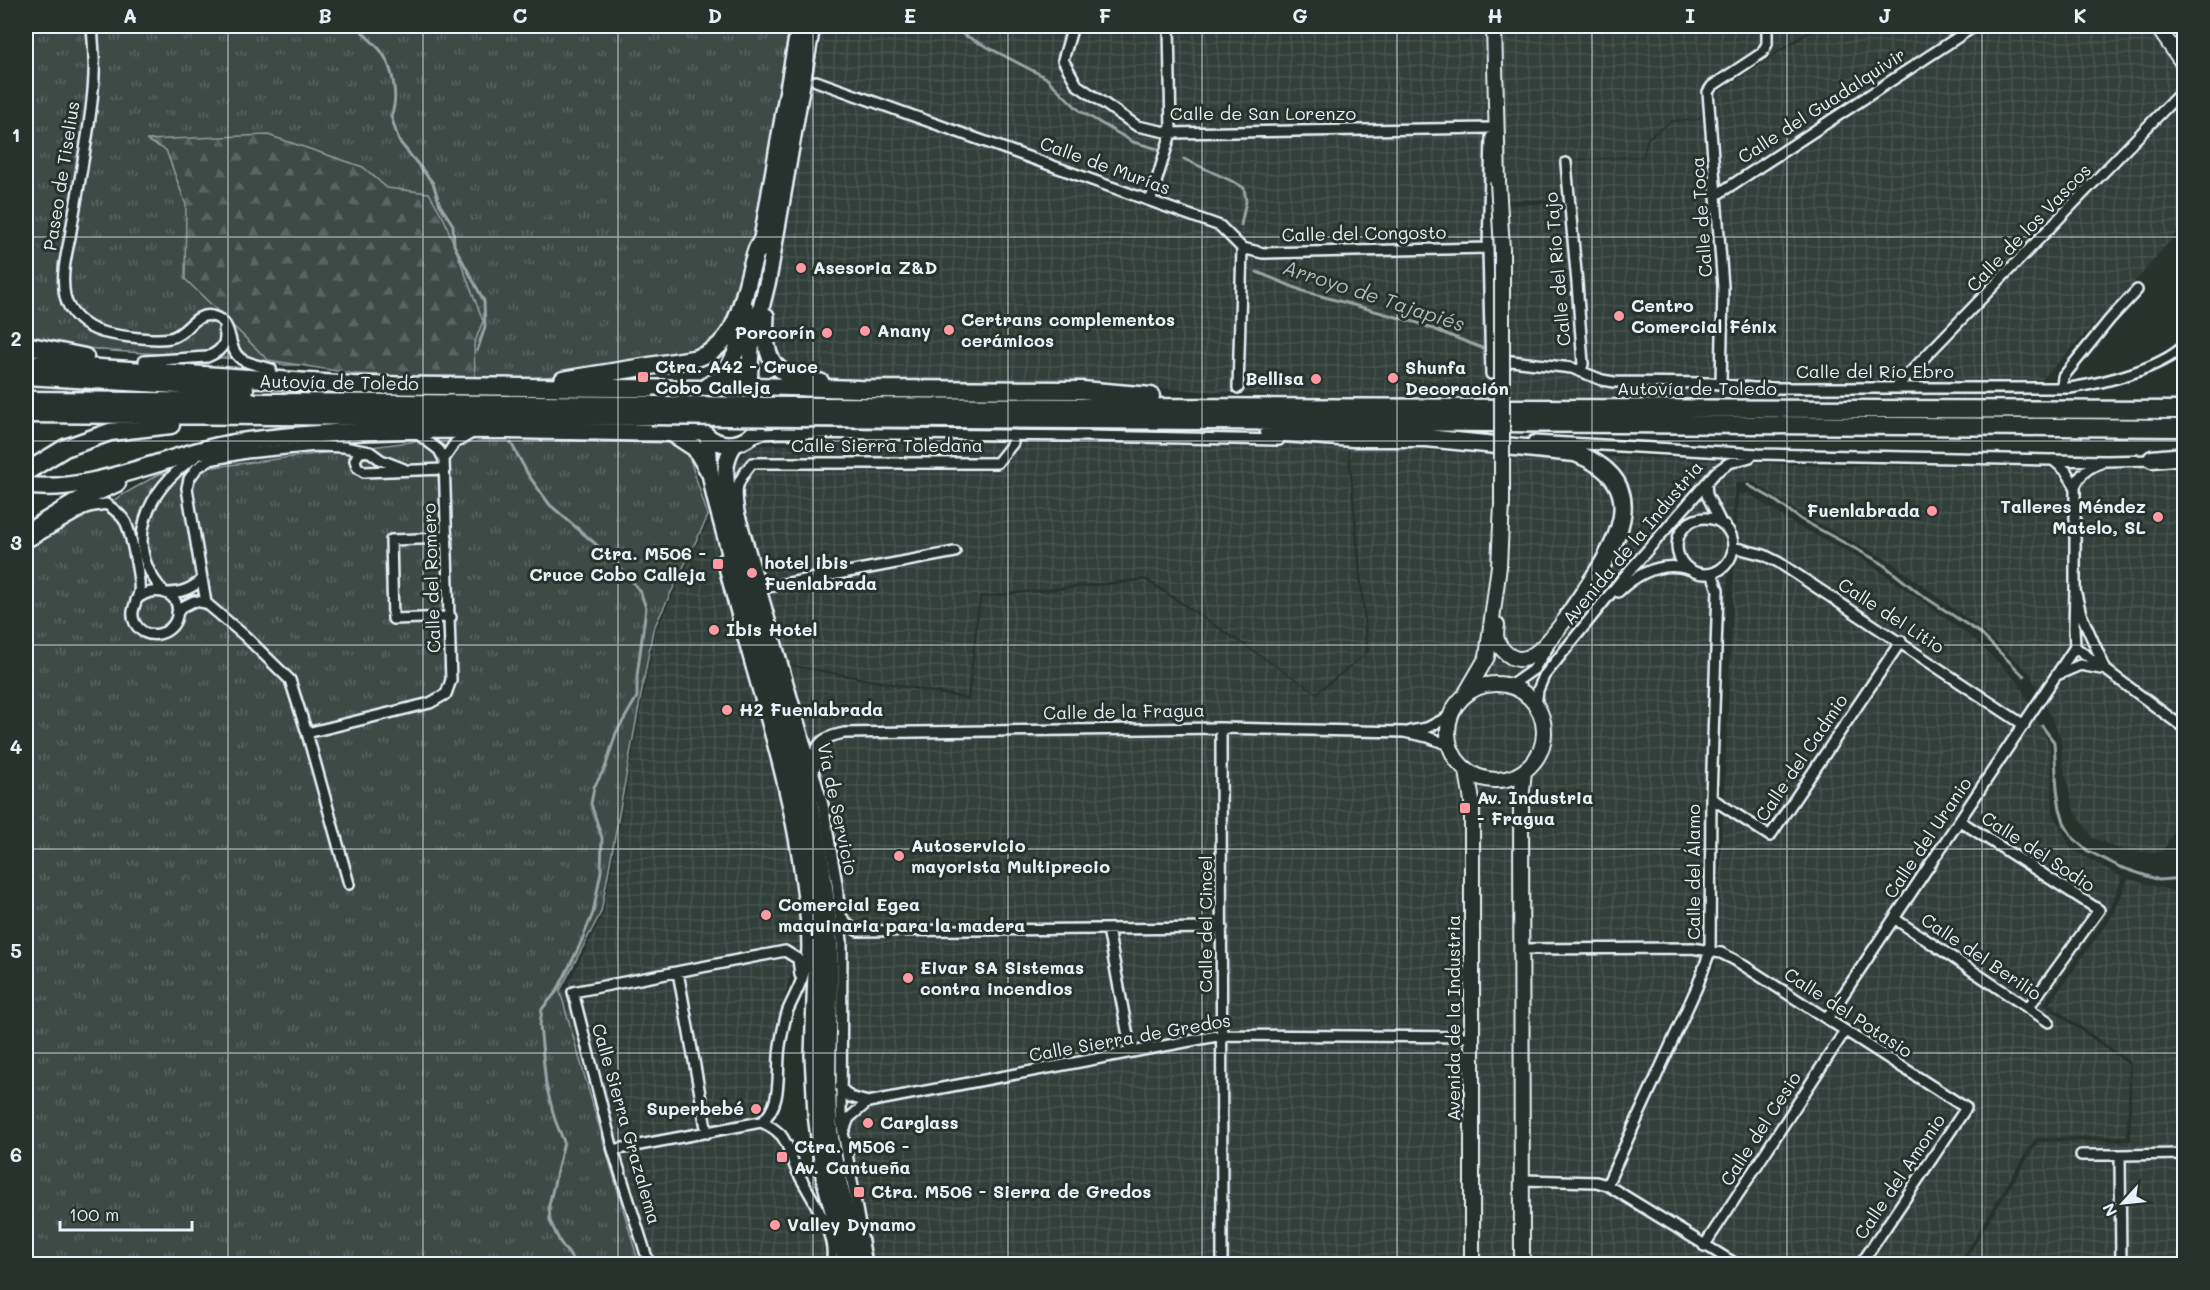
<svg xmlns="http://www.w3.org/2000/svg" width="2210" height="1290" viewBox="0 0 2210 1290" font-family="Mali,sans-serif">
<defs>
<pattern id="industrial-grid" width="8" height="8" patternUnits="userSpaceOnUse" patternTransform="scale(1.5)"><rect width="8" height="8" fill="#333f3a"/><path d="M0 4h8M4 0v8" fill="none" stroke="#47524e"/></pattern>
<pattern id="grass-tufts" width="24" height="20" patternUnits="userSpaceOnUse" patternTransform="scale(1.5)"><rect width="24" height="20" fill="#3e4b47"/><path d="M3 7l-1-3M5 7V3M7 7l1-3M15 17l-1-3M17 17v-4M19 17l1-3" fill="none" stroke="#5a6562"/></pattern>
<pattern id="forest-firs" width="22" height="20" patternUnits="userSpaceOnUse" patternTransform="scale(1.5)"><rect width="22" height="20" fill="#3e4b47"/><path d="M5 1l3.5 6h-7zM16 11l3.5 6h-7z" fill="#5a6562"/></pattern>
</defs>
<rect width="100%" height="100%" fill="#26332d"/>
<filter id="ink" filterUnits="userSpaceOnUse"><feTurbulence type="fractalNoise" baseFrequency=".0167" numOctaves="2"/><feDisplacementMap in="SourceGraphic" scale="12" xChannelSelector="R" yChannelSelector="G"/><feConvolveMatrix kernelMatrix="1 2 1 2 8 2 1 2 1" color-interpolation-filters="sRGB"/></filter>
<g filter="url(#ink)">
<path fill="url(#industrial-grid)" d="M 824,26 L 1816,26 L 1713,92 L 1698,119 L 1673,120 L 1647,137 L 1643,156 L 1561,160 L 1563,200 L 1493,200 L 1495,397 L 1336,400 L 1041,380 L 787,378 L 760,339 Z
M 1821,26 L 2150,26 L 2170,55 L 2184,95 L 2184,225 L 2125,293 L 2025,397 L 1506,397 L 1505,205 L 1564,203 L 1563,161 L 1644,157 L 1648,139 L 1672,122 L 1699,120 L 1715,94 Z
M 1317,438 L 1347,444 L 1366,653 L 1316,692 L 1146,578 L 979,596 L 967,697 L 779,662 L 732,497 L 736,464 L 743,454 L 757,445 Z
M 1349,444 L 1475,454 L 1667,458 L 1844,467 L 1864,465 L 2101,468 L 2184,467 L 2182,535 L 2184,540 L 2184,815 L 2162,852 L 2124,851 L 2093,838 L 2074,810 L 2063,765 L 2061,738 L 2030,673 L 1974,624 L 1887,559 L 1809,519 L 1751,480 L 1735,484 L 1700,958 L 1600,1188 L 1721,1264 L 864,1264 L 836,1123 L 836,932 L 779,664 L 969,700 L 981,598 L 1146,581 L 1317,694 L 1369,652 Z
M 1748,493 L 1794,524 L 1866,561 L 1974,639 L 2018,682 L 2050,745 L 2053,812 L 2071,849 L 2122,877 L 2109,911 L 2043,1004 L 2129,1065 L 2127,1136 L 2035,1138 L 1959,1264 L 1742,1264 L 1614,1183 L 1716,964 L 1738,494 Z
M 712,520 L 725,589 L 774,766 L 794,876 L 801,943 L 567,987 L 603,914 L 655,633 L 703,532 Z
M 2128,879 L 2184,894 L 2184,1264 L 1963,1264 L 2038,1142 L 2131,1141 L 2131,1062 L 2049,1004 L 2115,912 Z
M 799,945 L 776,1027 L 769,1108 L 788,1167 L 834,1245 L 838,1264 L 639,1264 L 560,991 Z"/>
<path fill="url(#grass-tufts)" stroke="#939ea0" stroke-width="1.5" d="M 26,26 L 789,26 L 776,130 L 756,232 L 721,335 L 700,351 L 556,376 L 481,382 L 360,375 L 330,365 L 284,365 L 257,360 L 111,351 L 35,341 L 26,337 Z
M 457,436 L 663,441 L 687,450 L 708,516 L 653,630 L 601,912 L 560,991 L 639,1264 L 26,1264 L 26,550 L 159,474 Z"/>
<path fill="url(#forest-firs)" stroke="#939ea0" stroke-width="1.5" d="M 268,135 L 363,167 L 387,188 L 429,193 L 445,221 L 483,321 L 474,344 L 475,379 L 356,374 L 268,360 L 185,279 L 186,205 L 166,150 L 146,140 Z"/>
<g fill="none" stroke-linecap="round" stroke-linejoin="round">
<path stroke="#98a3a5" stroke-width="3" d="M 359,26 C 363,36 374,42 381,51 C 393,67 399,98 391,116 L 399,141 L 433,183 L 440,205 L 453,225 L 454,245 L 484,301 L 485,327 L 477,351
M 947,26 L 1045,77 L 1080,111 L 1133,142 L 1158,149
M 1184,159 L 1236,183 L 1244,188 L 1246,201 L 1241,225
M 1257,272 L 1303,291 L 1418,323 L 1482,348
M 511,443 L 529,476 L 550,505 L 605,552 L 626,574 L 640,591 L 646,608 L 637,676 L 637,697 L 616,733 L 605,768 L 594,787 L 591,804 L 602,838 L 601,871 L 593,913 L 579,947 L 557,991 L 542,1009 L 540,1025 L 546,1085 L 555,1120 L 564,1142 L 549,1205 L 550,1221 L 560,1242 L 576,1264
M 1748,485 L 1773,499 L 1802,520 L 1880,562 L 1920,594 L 1980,633 L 2024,676
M 2042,726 L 2054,742 L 2057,789 L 2060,809 L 2065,825 L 2073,838 L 2088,851 L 2120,867 L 2159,880 L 2184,878"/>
<g stroke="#e8f1f8" stroke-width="14">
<path id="street" d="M 92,26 C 93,42 95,59 94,75 C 93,104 88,133 83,161 C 79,187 74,212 70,237 C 66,256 61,276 65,296 C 69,314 85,327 102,332 C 119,336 153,341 170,338 C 187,335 194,312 212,316 C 236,322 225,347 241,359 C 248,364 262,366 271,369
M 1073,26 L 1063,60 L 1077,85 L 1137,126 L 1171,133 L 1492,128
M 816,81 L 1220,226 L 1242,248 L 1238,388
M 1491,137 L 1488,248 L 1491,374
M 1566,163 L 1577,283 L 1583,364 L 1581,371
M 1718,194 L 1975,26
M 1151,199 L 1171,133 L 1169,26
M 1242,248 L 1263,253 L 1488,248
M 144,361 L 207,357 C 220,352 228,344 224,330
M 1491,374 L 1498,368 L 1511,361 L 1572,368 L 1602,380 L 1614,382 L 1710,383 L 1753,388 L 2070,388 C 2104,383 2159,369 2184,346
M 1721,384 L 1723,287 L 1708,92 L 1712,86 L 1762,53 L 1767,44 L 1767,26
M 1895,388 L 2184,89
M 2062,388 L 2063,377 L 2110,319 L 2137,290
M 745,440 L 763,434 L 783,433 L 1090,436 L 1279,440
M 1533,441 L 1758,454 L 2105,461 L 2155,460
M 366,451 L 359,453 L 355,460 L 357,467 L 364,472 L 444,469
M 444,459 L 455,443 L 472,433
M 2053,460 L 2066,471 L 2075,486 L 2075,590 L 2081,614 L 2106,670 L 2184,728
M 1706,483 L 1707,495 L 1720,521
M 2075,486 C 2081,473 2087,468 2101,463
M1677 546a28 28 0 1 1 56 0a28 28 0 1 1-56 0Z
M 447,538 L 391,540 L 393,619 L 451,617
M 26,543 L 88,507 L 106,504 C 114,509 121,514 126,523 C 131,535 141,580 139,592 C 137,602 129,612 135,623 C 145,642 173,636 177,616 C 182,591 153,584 136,600
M 1733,547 L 1764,555 L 1778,562 L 2024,725
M 762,588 L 955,552
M 164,592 C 121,545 147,489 194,458
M 1618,592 C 1638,573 1661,561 1688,569
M 166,593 C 182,593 190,589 202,580
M 206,603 L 187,488 L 189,479 L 197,468 L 209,460 L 246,453 L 316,446 L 344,447 L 370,452 L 381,460 L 404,469
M 177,613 L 182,607 L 194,601 L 206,603 L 245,636 L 290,680 L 307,733 L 349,884
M 2075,647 L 2102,667
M 2059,674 L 2080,665 L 2106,670
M 1510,686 L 1534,669 L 1548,647
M 1536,706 L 1538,690 L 1544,676 L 1623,578 L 1716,472 L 1729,463 L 1750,457
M 1221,728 L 1222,1264
M 1410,731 L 1427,728 L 1450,716
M 307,733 L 430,703 L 446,694 L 451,680 L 444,459 L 439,450 L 415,432
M 816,766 C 812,743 824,737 844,733 L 1221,728 L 1404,732 L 1428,737 L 1449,745
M 1711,798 L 1770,836 L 1901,641
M 1960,821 L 2099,910 L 2028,1008
M 841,916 L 848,925 L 858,931 L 1222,928
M 1895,919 L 2049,1022
M 1108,929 L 1131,1052
M 1521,949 L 1692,948 L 1721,953 L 1735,960 L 1966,1108 L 1861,1264
M 678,972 L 707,1133
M 1827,1019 L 2075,647 L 2074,628 L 2075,590
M 840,1087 L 850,1097 L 868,1102
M 761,1122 C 769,1125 775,1129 781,1135 C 789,1145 791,1158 796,1169 C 809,1195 839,1235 831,1264
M 843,1133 L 849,1118 L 868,1102 L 1222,1035 L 1472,1037
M 613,1150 L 761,1122 C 784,1105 776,1072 780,1046 C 782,1034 784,1021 788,1010 C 794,996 804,980 806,964 C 809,937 804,908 801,882 C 787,772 748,667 722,559
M 2081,1155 L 2120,1155
M 1523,1180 L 1596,1182 L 1607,1185 L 1736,1264
M 1607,1185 L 1697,987 L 1710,951 L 1711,798 L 1718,590 L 1712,573
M 1704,1246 L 1845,1031
M 649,1264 L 613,1150 L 573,992 L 785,951 L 798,959 L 800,975
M 867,1264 L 841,1121 L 842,942 L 837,884 L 823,805 L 739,512 C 735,487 736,483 752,463 L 997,463 L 1013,443
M 2121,1264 L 2120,1155 L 2184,1154"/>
</g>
<g stroke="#e8f1f8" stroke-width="18">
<path id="secondary" d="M 1494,26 L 1498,182
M 2157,26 L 2184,65
M 1497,625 C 1495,636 1496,643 1504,651 C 1529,677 1554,632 1569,615
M1448 732a48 48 0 1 1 96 0a48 48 0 1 1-96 0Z
M 1466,693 L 1487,657 L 1499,566 L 1502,504
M 1467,771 L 1472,801 L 1472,1264
M 1522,1264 L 1521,800 L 1524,771"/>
</g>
<g stroke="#e8f1f8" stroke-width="20">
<path id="primary" d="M 760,250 L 799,26
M 766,316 C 763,362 774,377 821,382
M 723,378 L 736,352 L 746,308
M696 411a33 33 0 1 1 66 0a33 33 0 1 1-66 0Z
M 749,385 L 751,348 L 768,280 L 812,26
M 708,437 L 710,473 L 715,498 L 798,803 L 809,870 L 817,945 L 813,1055 L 816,1114 L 824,1177 L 847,1264
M 735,444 C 728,453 725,466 726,478 C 727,502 736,526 742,549 C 756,607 772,666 790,724 C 810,791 824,862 829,933 C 833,996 824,1059 829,1123 C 833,1171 849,1218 859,1264"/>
</g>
<g stroke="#e8f1f8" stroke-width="21">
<path id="highway" d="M 26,345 L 85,357
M 26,363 L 353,385 L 704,389
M 26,376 L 245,389
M 563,380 L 693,359 C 743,347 742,291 757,249 L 762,240
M 751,386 L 859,389 L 1082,390 L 1151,396
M 26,400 L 653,405
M 803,406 L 2184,410
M 26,414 L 388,417 L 651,416
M 802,418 L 2184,428
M 1269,432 L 1353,438 L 1426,438 L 1575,453 C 1668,488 1602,564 1569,615
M 672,433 L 695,448 L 710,473
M 2152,459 L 2184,456
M 26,472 L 65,448 L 110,432 L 171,425
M 26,485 C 77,495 155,462 206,449 C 225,444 245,441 264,439 C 399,424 537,431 672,433 L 703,431
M 26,533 L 80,500 L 117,483"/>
</g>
<use href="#street" stroke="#26332d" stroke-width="9"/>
<use href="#secondary" stroke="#26332d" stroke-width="14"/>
<use href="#primary" stroke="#26332d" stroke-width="15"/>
<use href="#highway" stroke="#26332d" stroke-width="16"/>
<g stroke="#e8f1f8" stroke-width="18" stroke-linecap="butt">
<path id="secondary-bridge" d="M 1498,182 L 1502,249 L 1502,504"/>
</g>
<g stroke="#e8f1f8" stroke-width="21" stroke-linecap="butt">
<path id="highway-bridge" d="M 653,405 L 803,406
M 651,416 L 802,418"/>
</g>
<use href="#secondary-bridge" stroke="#26332d" stroke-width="14"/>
<use href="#highway-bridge" stroke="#26332d" stroke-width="16"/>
</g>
</g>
<path fill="none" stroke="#e8f1f8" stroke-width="1.5" stroke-opacity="0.55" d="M 228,26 L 228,1264M 423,26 L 423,1264M 618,26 L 618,1264M 813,26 L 813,1264M 1008,26 L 1008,1264M 1202,26 L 1202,1264M 1397,26 L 1397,1264M 1592,26 L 1592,1264M 1787,26 L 1787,1264M 1982,26 L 1982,1264M 26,237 L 2184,237M 26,441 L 2184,441M 26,645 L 2184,645M 26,849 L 2184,849M 26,1053 L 2184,1053"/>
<g fill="#ff9aa2" stroke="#26332d" stroke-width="2">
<circle cx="801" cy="268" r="6"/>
<circle cx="1619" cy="316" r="6"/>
<circle cx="949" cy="330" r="6"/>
<circle cx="865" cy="331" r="6"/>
<circle cx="827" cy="333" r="6"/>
<rect x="637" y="371" width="12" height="12" rx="3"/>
<circle cx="1393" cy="378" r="6"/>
<circle cx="1316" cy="379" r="6"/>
<circle cx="1932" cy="511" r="6"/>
<circle cx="2158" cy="517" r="6"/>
<rect x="712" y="558" width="12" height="12" rx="3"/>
<circle cx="752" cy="573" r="6"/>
<circle cx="714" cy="630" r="6"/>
<circle cx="727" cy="710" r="6"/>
<rect x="1459" y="802" width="12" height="12" rx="3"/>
<circle cx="899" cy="856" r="6"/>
<circle cx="766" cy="915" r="6"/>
<circle cx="908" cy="978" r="6"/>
<circle cx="756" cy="1109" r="6"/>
<circle cx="868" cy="1123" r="6"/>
<rect x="776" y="1151" width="12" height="12" rx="3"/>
<rect x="853" y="1186" width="12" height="12" rx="3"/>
<circle cx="775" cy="1225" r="6"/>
</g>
<g text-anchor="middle" stroke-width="6" stroke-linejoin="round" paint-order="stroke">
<g font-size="18" fill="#e8f1f8" stroke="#26332d">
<text transform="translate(1822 106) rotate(-33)" y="6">Calle del Guadalquivir</text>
<text x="1263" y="120">Calle de San Lorenzo</text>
<text transform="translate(1105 166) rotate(20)" y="6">Calle de Murías</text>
<text transform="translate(62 176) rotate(-81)" y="6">Paseo de Tiselius</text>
<text transform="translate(1702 217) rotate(-94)" y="6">Calle de Toca</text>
<text transform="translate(2029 228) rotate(-46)" y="6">Calle de los Vascos</text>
<text transform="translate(1364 234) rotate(-1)" y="6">Calle del Congosto</text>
<text transform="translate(1558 269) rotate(-95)" y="6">Calle del Río Tajo</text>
<text x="1875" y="378">Calle del Río Ebro</text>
<text transform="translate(339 383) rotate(1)" y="6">Autovía de Toledo</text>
<text x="1697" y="395">Autovía de Toledo</text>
<text x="887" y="452">Calle Sierra Toledana</text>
<text transform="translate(1633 543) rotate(-50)" y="6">Avenida de la Industria</text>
<text transform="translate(432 578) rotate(-92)" y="6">Calle del Romero</text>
<text transform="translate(1891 616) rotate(33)" y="6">Calle del Litio</text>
<text transform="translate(1124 712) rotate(-1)" y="6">Calle de la Fragua</text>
<text transform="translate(1802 758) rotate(-56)" y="6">Calle del Cadmio</text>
<text transform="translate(837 809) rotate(78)" y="6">Vía de Servicio</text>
<text transform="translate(1928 838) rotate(-56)" y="6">Calle del Uranio</text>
<text transform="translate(2038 852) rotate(33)" y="6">Calle del Sodio</text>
<text transform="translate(1694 872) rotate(-90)" y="6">Calle del Álamo</text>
<text transform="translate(1206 924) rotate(-90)" y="6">Calle del Cincel</text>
<text transform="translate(1981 957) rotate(34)" y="6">Calle del Berilio</text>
<text transform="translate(1848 1013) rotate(33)" y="6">Calle del Potasio</text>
<text transform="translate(1454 1018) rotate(-90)" y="6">Avenida de la Industria</text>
<text transform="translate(1130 1038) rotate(-10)" y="6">Calle Sierra de Gredos</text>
<text transform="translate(626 1124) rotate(74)" y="6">Calle Sierra Grazalema</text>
<text transform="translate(1761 1129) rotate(-57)" y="6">Calle del Cesio</text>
<text transform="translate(1900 1177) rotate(-56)" y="6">Calle del Amonio</text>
</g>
<g font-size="18" font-weight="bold" fill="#e8f1f8" stroke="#26332d" text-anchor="start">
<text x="813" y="274">Asesoria Z&amp;D</text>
<text x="1631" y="312">Centro<tspan x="1631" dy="21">Comercial Fénix</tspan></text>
<text x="961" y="326">Certrans complementos<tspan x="961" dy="21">cerámicos</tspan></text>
<text x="877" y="337">Anany</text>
<text x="815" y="339" text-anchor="end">Porcorín</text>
<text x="655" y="373">Ctra. A42 - Cruce<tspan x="655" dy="21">Cobo Calleja</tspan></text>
<text x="1405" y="374">Shunfa<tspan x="1405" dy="21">Decoración</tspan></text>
<text x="1304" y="385" text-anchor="end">Bellisa</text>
<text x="2146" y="513" text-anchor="end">Talleres Méndez<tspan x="2146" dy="21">Matelo, SL</tspan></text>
<text x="1920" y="517" text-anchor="end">Fuenlabrada</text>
<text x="706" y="560" text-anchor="end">Ctra. M506 -<tspan x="706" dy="21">Cruce Cobo Calleja</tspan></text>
<text x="764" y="569">hotel ibis<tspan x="764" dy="21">Fuenlabrada</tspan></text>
<text x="726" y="636">Ibis Hotel</text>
<text x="739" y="716">H2 Fuenlabrada</text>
<text x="1477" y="804">Av. Industria<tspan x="1477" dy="21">- Fragua</tspan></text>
<text x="911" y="852">Autoservicio<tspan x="911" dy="21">mayorista Multiprecio</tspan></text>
<text x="778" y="911">Comercial Egea<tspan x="778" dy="21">maquinaria para la madera</tspan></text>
<text x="920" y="974">Eivar SA Sistemas<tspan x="920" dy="21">contra incendios</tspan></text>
<text x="744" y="1115" text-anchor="end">Superbebé</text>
<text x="880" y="1129">Carglass</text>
<text x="794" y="1153">Ctra. M506 -<tspan x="794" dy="21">Av. Cantueña</tspan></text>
<text x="871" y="1198">Ctra. M506 - Sierra de Gredos</text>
<text x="787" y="1231">Valley Dynamo</text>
</g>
<g font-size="20" font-style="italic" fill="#b3bdc0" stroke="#26332d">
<text transform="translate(1374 296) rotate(18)" y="7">Arroyo de Tajapiés</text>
</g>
</g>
<rect width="2210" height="1290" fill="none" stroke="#26332d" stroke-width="66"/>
<g transform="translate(2123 1203) rotate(243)" stroke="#26332d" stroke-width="4.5" paint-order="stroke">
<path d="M0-4.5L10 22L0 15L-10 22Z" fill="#e8f1f8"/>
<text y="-9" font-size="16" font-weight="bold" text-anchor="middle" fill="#e8f1f8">N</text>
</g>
<path d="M60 1221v9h132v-9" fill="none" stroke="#e8f1f8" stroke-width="3"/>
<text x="69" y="1221" font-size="18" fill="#e8f1f8" stroke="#26332d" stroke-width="4.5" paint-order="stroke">100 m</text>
<rect x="33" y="33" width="2144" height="1224" fill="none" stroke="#e8f1f8" stroke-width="2"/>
<g font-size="20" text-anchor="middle" font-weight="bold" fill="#e8f1f8">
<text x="130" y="23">A</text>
<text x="325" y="23">B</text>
<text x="520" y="23">C</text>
<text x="715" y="23">D</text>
<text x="910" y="23">E</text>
<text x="1105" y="23">F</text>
<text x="1300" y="23">G</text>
<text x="1495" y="23">H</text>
<text x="1690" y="23">I</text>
<text x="1885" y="23">J</text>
<text x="2080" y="23">K</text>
<text x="16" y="142">1</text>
<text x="16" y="346">2</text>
<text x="16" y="550">3</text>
<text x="16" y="754">4</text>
<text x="16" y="958">5</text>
<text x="16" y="1162">6</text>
</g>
</svg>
